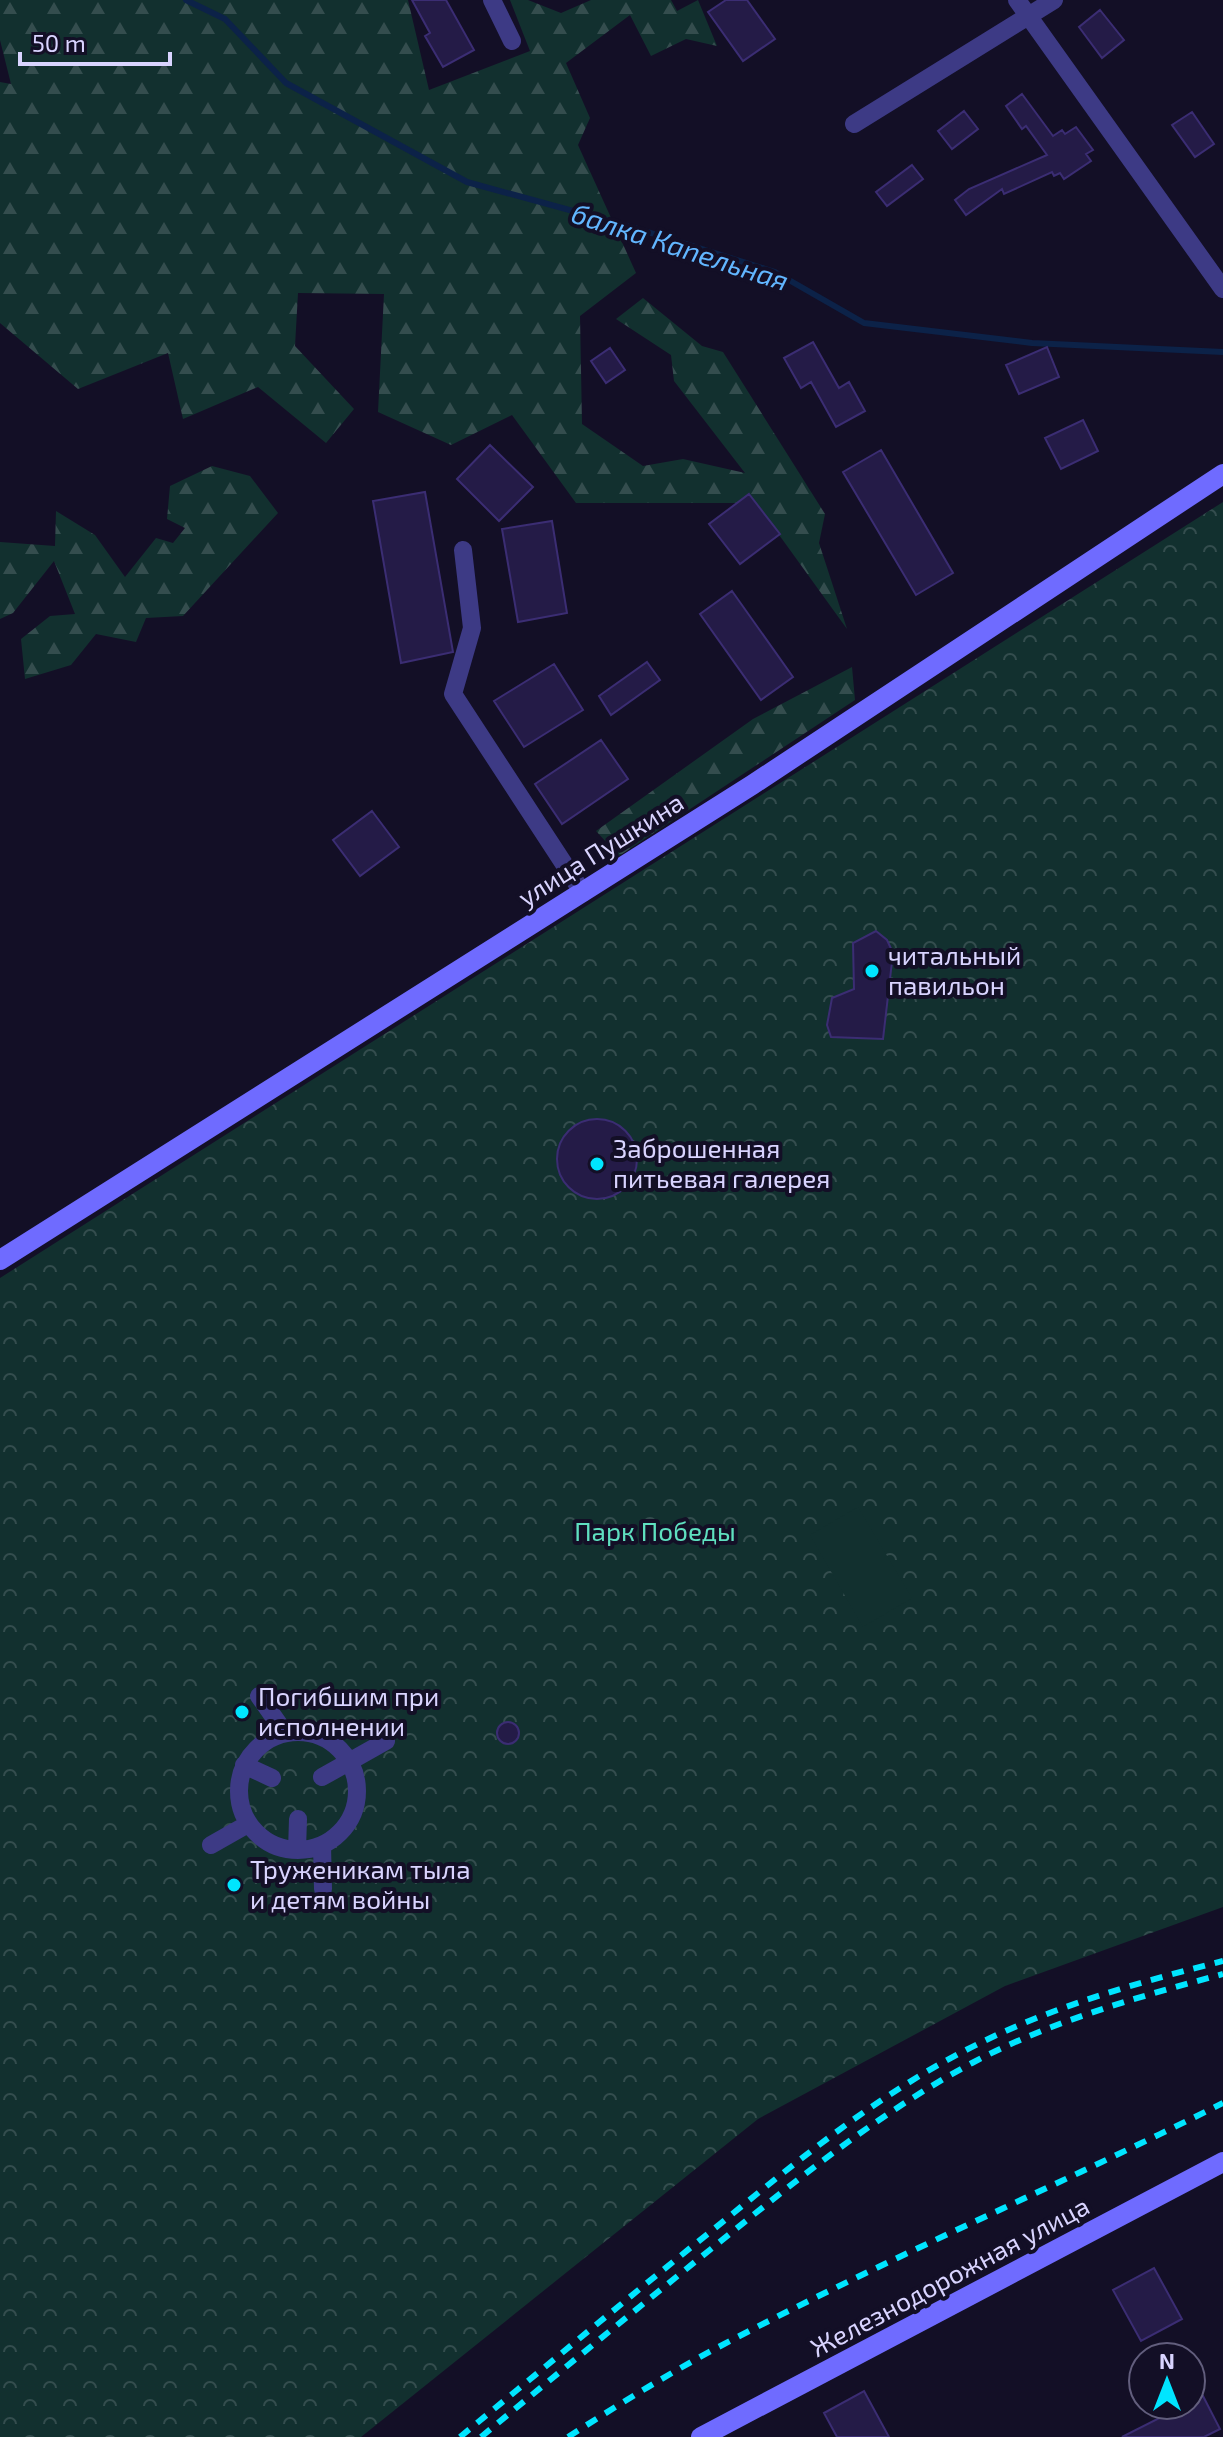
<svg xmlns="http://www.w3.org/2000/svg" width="1223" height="2437" viewBox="0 0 1223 2437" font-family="'Exo 2',sans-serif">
<defs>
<pattern id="forest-firs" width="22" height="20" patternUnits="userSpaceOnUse" patternTransform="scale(2)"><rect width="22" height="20" fill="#12302f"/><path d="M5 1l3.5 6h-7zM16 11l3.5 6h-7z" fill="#344d4e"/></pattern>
<pattern id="park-crowns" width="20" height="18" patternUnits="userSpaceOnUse" patternTransform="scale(2)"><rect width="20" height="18" fill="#12302f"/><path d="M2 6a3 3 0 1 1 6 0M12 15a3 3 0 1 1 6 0" fill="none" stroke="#344d4e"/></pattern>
</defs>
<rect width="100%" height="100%" fill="#130f26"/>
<path fill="url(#forest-firs)" d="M 0,0 L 408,0 L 429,90 L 530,51 L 510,0 L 528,0 L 561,13 L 591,0 L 671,0 L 677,11 L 698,0 L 717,46 L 686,39 L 651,56 L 630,15 L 566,63 L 590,118 L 578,145 L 636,273 L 580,316 L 582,424 L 643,466 L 683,459 L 745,473 L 674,381 L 671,355 L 616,319 L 643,298 L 702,346 L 723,352 L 825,514 L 819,543 L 847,629 L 756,503 L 576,503 L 512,415 L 451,445 L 378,412 L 384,294 L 298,293 L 295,346 L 354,409 L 326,443 L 258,387 L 183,419 L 168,353 L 78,389 L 0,323 L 0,82 L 11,84 L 0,40 Z
M 212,466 L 250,476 L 278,513 L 183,616 L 146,618 L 136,642 L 96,634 L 71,665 L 25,679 L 21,639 L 50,616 L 75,614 L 54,561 L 13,613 L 0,619 L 0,542 L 55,546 L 56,511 L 95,535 L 125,577 L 156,538 L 173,543 L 185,528 L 167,519 L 170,486 Z
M 852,667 L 855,700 L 619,856 L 596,831 L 753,719 Z"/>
<path fill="url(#park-crowns)" d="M 1223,502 L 1223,1907 L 1005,1986 L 758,2119 L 361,2437 L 0,2437 L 0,1278 Z"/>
<path fill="#12302f" d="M 858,1507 L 912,1598 L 863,1627 L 810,1535 Z"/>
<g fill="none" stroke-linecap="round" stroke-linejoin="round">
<path stroke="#0c2248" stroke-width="6" d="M 186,0 L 225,19 L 286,83 L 467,182 L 635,228 L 775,272 L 864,323 L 1032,343 L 1223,352"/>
</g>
<path fill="#241b47" stroke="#3b2d73" stroke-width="2" d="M 412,0 L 446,0 L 474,50 L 443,67 L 425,36 L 430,33 Z
M 726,0 L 747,0 L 775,39 L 743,61 L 708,12 Z
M 1100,10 L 1124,40 L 1102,58 L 1079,27 Z
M 1022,94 L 1053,136 L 1062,130 L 1065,134 L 1076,127 L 1093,150 L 1086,154 L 1091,161 L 1064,179 L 1060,173 L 1054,176 L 1052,172 L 1004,194 L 1002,189 L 966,215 L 955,200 L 969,189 L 1047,155 L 1026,126 L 1022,129 L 1006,106 Z
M 964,111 L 978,129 L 952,149 L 938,131 Z
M 1192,112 L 1214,144 L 1195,157 L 1172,125 Z
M 912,165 L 923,179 L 887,206 L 876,192 Z
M 813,342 L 839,388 L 849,382 L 865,411 L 836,427 L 811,382 L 801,388 L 784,358 Z
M 1047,347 L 1059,377 L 1019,394 L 1006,365 Z
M 610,348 L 625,370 L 606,383 L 591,361 Z
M 1083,420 L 1098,451 L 1061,469 L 1045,438 Z
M 490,445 L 533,487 L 499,521 L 457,479 Z
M 881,450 L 953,573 L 916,595 L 843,472 Z
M 425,492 L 453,652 L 401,663 L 373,501 Z
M 749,494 L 780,534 L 740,564 L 709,524 Z
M 552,521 L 567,613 L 518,622 L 502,529 Z
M 732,591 L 793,677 L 761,700 L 700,614 Z
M 647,662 L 660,680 L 611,715 L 599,696 Z
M 554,664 L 583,710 L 524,747 L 494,701 Z
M 601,740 L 628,779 L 562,824 L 535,784 Z
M 372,811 L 399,847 L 360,876 L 333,840 Z
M 876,931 L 887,940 L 893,953 L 883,1039 L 831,1037 L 827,1025 L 832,998 L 854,989 L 853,943 Z
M557 1159a40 40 0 1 1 80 0a40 40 0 1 1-80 0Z
M497 1733a11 11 0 1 1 22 0a11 11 0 1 1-22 0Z
M 1154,2268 L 1182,2319 L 1141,2341 L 1113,2290 Z
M 864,2391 L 889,2437 L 837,2437 L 824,2413 Z
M 1203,2396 L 1220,2429 L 1204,2437 L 1122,2437 L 1185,2405 L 1191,2405 L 1191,2402 Z"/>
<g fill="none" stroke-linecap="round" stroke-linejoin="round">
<path stroke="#3d3a85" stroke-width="18" d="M 492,0 L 512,41
M 1017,0 L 1223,289
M 854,124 L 1054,0
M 463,550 L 472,628 L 453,694 L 583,893
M 259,1696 L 285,1733
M239 1791a59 59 0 1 1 118 0a59 59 0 1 1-118 0Z
M 244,1765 L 272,1778
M 322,1777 L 386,1741
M 211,1845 L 248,1824
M 322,1845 L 323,1889
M 297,1850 L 298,1819"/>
<path stroke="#6f6bff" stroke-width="20" d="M 0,1260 L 752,785 L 1223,474
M 701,2437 L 1223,2162"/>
<path stroke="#00e5ff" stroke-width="6" stroke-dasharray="12 10" stroke-linecap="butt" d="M 460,2437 C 543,2369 625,2300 709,2233 C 790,2167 872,2098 966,2050 C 1047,2008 1135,1983 1223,1961
M 481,2437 C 557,2374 634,2311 711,2249 C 794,2182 877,2114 972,2063 C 1051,2021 1138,1997 1223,1974
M 568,2437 C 621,2403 674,2370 730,2341 C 892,2256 1060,2185 1223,2103"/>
</g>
<g fill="#00e5ff" stroke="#130f26" stroke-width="3">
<circle cx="872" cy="971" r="8"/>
<circle cx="597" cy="1164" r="8"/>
<circle cx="242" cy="1712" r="8"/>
<circle cx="234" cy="1885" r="8"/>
</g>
<g text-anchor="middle" stroke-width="8" stroke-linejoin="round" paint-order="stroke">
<g font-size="26" fill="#d9d4ff" stroke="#130f26">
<text transform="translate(601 850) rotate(-32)" y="9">улица Пушкина</text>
<text transform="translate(950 2277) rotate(-28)" y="9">Железнодорожная улица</text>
</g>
<g font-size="26" fill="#d9d4ff" stroke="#130f26" text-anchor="start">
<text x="888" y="965">читальный<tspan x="888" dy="30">павильон</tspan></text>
<text x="613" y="1158">Заброшенная<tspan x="613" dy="30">питьевая галерея</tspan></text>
<text x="258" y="1706">Погибшим при<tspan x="258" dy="30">исполнении</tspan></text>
<text x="250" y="1879">Труженикам тыла<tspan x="250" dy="30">и детям войны</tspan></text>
</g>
<g font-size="26" fill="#5fe0c0" stroke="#130f26">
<text x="655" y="1541">Парк Победы</text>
</g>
<g font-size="28" font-style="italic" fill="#62b6ff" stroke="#130f26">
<text transform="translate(680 247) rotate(18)" y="10">балка Капельная</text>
</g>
</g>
<g transform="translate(1167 2381)"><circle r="38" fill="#130f26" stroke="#625e7d" stroke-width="2"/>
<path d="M0-6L14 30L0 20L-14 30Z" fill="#00e5ff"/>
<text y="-12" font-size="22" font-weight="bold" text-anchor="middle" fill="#d9d4ff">N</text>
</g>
<path d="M20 52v12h150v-12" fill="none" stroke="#d9d4ff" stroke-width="4"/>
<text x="32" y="52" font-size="24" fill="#d9d4ff" stroke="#130f26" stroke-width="6" paint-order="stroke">50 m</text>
</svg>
